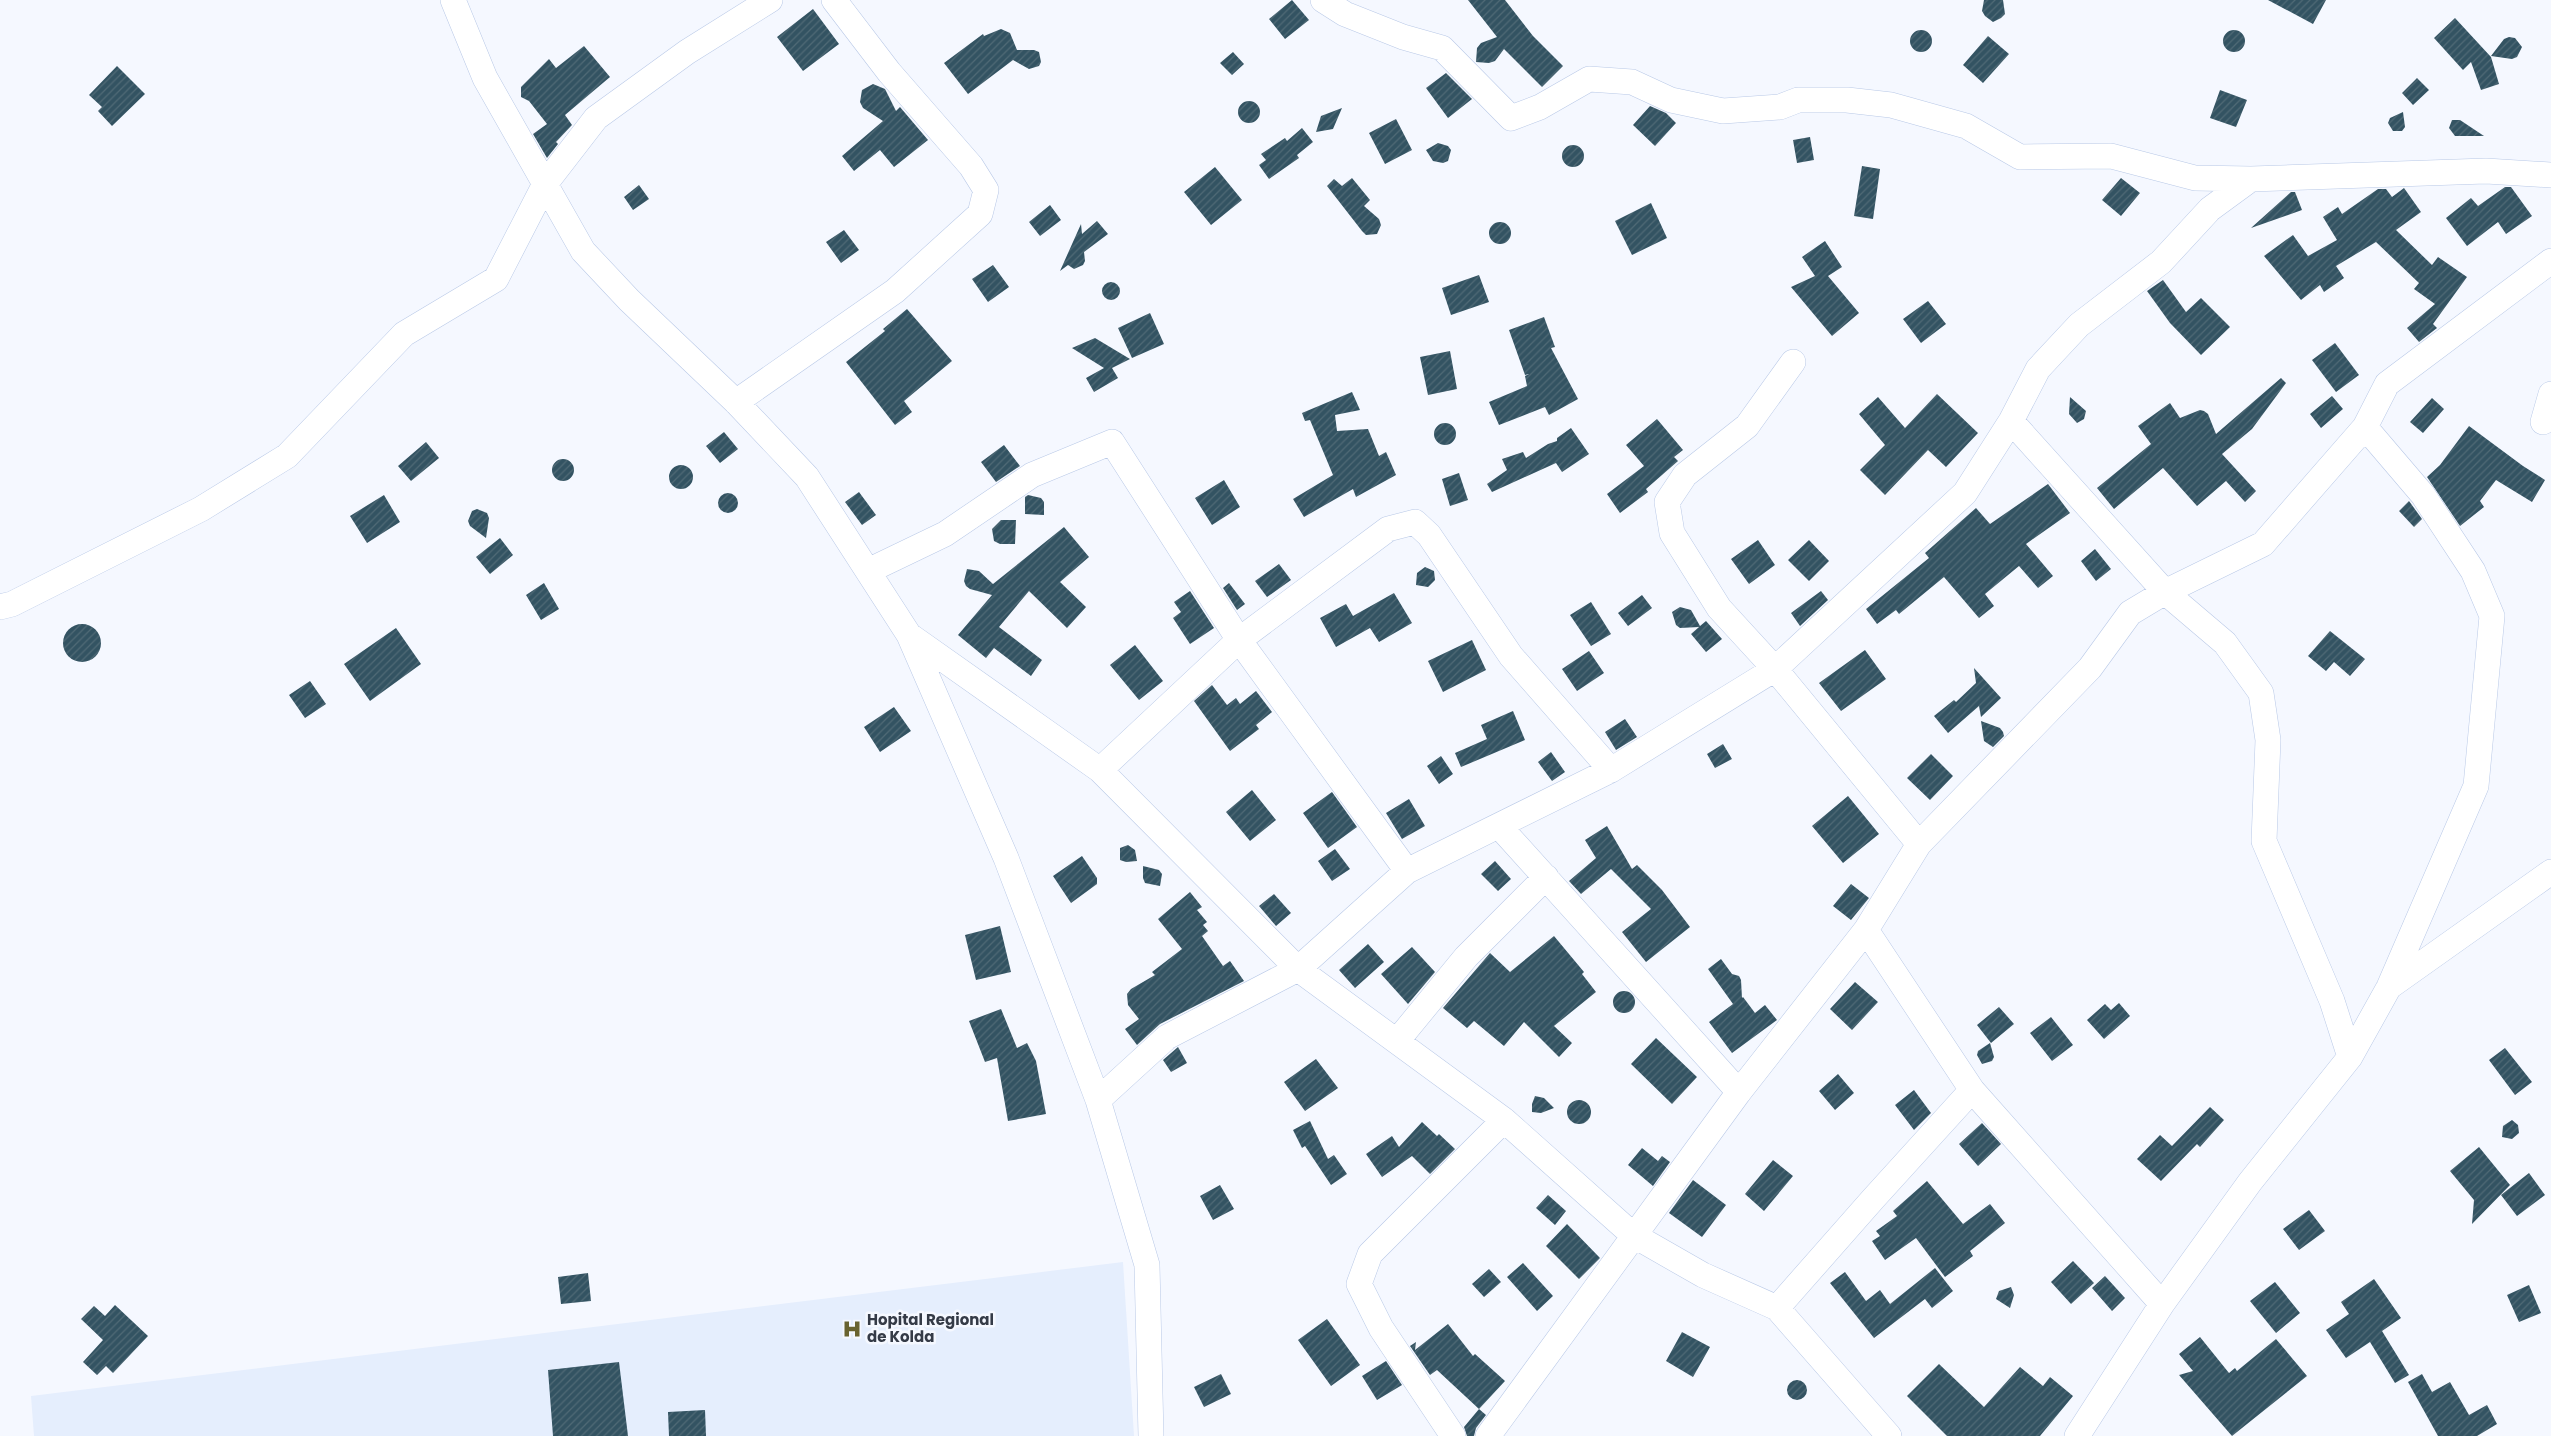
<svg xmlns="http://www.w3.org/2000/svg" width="2551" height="1436" viewBox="0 0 2551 1436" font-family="Poppins,sans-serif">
<defs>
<pattern id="building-hatch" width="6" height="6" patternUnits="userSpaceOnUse" patternTransform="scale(1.25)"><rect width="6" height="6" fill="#335362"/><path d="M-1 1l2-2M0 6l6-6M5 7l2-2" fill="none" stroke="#506a76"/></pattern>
</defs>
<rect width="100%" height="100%" fill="#f5f8ff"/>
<path fill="#e5eefd" d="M 1123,1262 L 1134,1436 L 34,1436 L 31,1396 Z"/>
<path fill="url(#building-hatch)" d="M 1292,0 L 1309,20 L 1285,39 L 1269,19 Z
M 1468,0 L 1505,0 L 1533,36 L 1563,66 L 1542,87 L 1504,49 L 1495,61 L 1489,63 L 1476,62 L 1477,48 L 1481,43 L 1497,37 Z
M 1984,0 L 2003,0 L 2005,14 L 2001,18 L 1993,22 L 1985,16 L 1982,11 Z
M 2268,0 L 2326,0 L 2313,24 Z
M 813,9 L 839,44 L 803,71 L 777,37 Z
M 2455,18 L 2491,57 L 2499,84 L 2481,90 L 2471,62 L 2463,70 L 2434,38 Z
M 1001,29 L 1010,33 L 1017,50 L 1034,50 L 1039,52 L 1041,62 L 1039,66 L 1029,69 L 1013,60 L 968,94 L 944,63 L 983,34 L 984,36 Z
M2223 41a11 11 0 1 1 22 0a11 11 0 1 1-22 0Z
M1910 41a11 11 0 1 1 22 0a11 11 0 1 1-22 0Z
M 1988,36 L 2009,54 L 1983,83 L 1963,65 Z
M 2509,37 L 2515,38 L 2522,47 L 2517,57 L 2512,59 L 2491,56 L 2504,39 Z
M 584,46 L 610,77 L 565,115 L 572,125 L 556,142 L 558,144 L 547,158 L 533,134 L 547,124 L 529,101 L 521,97 L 521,87 L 549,59 L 556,68 Z
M 1233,52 L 1244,64 L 1232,75 L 1220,63 Z
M 117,66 L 145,94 L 112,126 L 98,111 L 102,107 L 89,95 Z
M 1446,73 L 1472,99 L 1448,118 L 1426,88 Z
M 2417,78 L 2429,90 L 2413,105 L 2402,93 Z
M 873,84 L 885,89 L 896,111 L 900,107 L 928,140 L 894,167 L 880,150 L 854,171 L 842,156 L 883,121 L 863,108 L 860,102 L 862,90 Z
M 2220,90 L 2247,100 L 2236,127 L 2210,118 Z
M1238 112a11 11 0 1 1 22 0a11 11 0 1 1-22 0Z
M 1650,106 L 1666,113 L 1676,123 L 1655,146 L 1633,125 Z
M 1342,108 L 1333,129 L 1316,132 L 1321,116 Z
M 2403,112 L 2405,127 L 2402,131 L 2393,131 L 2388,123 L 2390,118 Z
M 1396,119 L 1412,150 L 1385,164 L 1369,133 Z
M 2452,120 L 2460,120 L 2484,136 L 2455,136 L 2449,128 Z
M 1302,128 L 1313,142 L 1297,155 L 1299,158 L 1269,179 L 1259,165 L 1266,160 L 1261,154 L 1285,138 L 1287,141 Z
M 1810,137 L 1814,160 L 1797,163 L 1793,140 Z
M 1438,143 L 1448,146 L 1451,150 L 1448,161 L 1443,163 L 1433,161 L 1426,150 Z
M1562 156a11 11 0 1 1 22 0a11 11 0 1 1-22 0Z
M 1862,166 L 1880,169 L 1873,219 L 1854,216 Z
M 1215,167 L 1242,200 L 1211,225 L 1184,192 Z
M 1352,178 L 1370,200 L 1364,206 L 1379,219 L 1381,225 L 1377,234 L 1366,235 L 1362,231 L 1327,186 L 1334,179 L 1342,186 Z
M 2121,178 L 2140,193 L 2121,216 L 2102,200 Z
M 639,185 L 649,199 L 633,210 L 624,197 Z
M 2505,187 L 2511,187 L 2532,216 L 2506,234 L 2498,222 L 2467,246 L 2446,218 L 2471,198 L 2478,206 Z
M 2404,188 L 2421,212 L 2396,230 L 2432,265 L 2438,257 L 2467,277 L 2433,324 L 2437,328 L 2419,342 L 2407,328 L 2435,304 L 2414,289 L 2419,283 L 2376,242 L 2336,266 L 2344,278 L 2324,292 L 2320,285 L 2301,300 L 2264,256 L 2293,235 L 2308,256 L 2337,240 L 2323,217 L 2338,207 L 2342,214 L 2378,189 L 2386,189 L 2392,197 Z
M 2291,192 L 2295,192 L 2302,210 L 2251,228 Z
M 1651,203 L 1667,238 L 1632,255 L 1615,221 Z
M 1050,205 L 1061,220 L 1040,236 L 1029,222 Z
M 1097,221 L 1108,234 L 1084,252 L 1085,261 L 1083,265 L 1074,269 L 1068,265 L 1060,271 L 1081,224 L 1082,234 Z
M1489 233a11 11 0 1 1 22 0a11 11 0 1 1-22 0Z
M 844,230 L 859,250 L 841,263 L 826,242 Z
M 1825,241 L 1842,267 L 1828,276 L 1859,313 L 1832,336 L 1791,287 L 1815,276 L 1802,257 Z
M 993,265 L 1009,287 L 988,302 L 972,279 Z
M 1479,275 L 1489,302 L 1451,315 L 1442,288 Z
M 2163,280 L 2186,312 L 2201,298 L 2230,327 L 2201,355 L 2170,323 L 2147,291 Z
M1102 291a9 9 0 1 1 18 0a9 9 0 1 1-18 0Z
M 1928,301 L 1946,324 L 1921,343 L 1903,319 Z
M 907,309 L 952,361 L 904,401 L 912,412 L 895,425 L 846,362 L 885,331 L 883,329 Z
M 1150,313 L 1164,344 L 1132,358 L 1118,328 Z
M 1544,317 L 1555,347 L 1551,348 L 1578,399 L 1549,415 L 1545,407 L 1499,425 L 1489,402 L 1527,386 L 1525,376 L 1529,374 L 1525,375 L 1509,330 Z
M 1095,338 L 1130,359 L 1112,368 L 1118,378 L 1094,392 L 1086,378 L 1104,368 L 1072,348 Z
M 2335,343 L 2359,375 L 2336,392 L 2312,360 Z
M 1450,351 L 1457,389 L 1428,395 L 1420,357 Z
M 2281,378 L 2286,383 L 2252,429 L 2222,454 L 2256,491 L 2245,502 L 2226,481 L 2197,506 L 2163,468 L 2114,509 L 2097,488 L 2151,444 L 2138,426 L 2170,403 L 2180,418 L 2200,410 L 2204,411 L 2208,414 L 2216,434 Z
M 1352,392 L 1360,410 L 1335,415 L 1337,431 L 1368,429 L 1379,456 L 1386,452 L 1396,475 L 1356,497 L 1353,489 L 1304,517 L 1293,499 L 1333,475 L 1310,420 L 1305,421 L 1302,413 Z
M 1937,394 L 1978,433 L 1946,467 L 1928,450 L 1885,495 L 1860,470 L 1885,445 L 1859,414 L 1878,397 L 1905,428 Z
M 2332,396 L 2343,409 L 2321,428 L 2310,414 Z
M 2070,397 L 2086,411 L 2084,419 L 2077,423 L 2069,414 Z
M 2432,398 L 2444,409 L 2423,433 L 2410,422 Z
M 1657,419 L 1683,450 L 1674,457 L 1678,461 L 1646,489 L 1648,492 L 1620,513 L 1607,494 L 1644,466 L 1626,445 Z
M1434 434a11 11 0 1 1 22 0a11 11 0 1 1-22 0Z
M 2469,426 L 2523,466 L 2545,480 L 2532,502 L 2496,480 L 2480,501 L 2484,507 L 2460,526 L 2427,477 L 2440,465 Z
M 1571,428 L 1589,454 L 1562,472 L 1556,463 L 1492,492 L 1487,484 L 1507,470 L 1502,459 L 1523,452 L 1526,458 L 1548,444 L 1557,441 L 1557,438 Z
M 724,432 L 738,449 L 720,463 L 706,446 Z
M 426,442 L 439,458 L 411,481 L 398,466 Z
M 1004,445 L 1020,466 L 996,482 L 981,462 Z
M552 470a11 11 0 1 1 22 0a11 11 0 1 1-22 0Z
M669 477a12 12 0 1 1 24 0a12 12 0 1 1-24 0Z
M 1459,473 L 1468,500 L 1450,506 L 1442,479 Z
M 1224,480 L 1240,507 L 1212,525 L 1195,498 Z
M 2048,484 L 2070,513 L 2026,544 L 2053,576 L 2038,588 L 2019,566 L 1985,594 L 1994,606 L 1979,618 L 1944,577 L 1899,614 L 1896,610 L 1877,624 L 1866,609 L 1929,558 L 1925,553 L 1976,508 L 1990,524 Z
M 859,492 L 876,515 L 862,525 L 845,502 Z
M718 503a10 10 0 1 1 20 0a10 10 0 1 1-20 0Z
M 384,495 L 400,522 L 367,543 L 350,516 Z
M 1028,495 L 1041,498 L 1044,502 L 1044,515 L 1025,514 L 1025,497 Z
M 2409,501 L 2422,519 L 2414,527 L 2399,511 Z
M 477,509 L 487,513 L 489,518 L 486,538 L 470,526 L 468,521 L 472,511 Z
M 1001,520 L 1016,520 L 1015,544 L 1000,544 L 994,541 L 992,529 Z
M 1064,527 L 1089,557 L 1060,582 L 1086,607 L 1067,628 L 1029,591 L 999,627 L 1042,660 L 1031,676 L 994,648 L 986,658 L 958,635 L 992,595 L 970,589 L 966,586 L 964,581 L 967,569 L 979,571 L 993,584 Z
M 500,538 L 513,555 L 490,574 L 476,557 Z
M 1758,540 L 1775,565 L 1749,584 L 1731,559 Z
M 1809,540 L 1829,561 L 1809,581 L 1788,560 Z
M 2095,549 L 2111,569 L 2096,581 L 2081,561 Z
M 1279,564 L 1291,580 L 1267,597 L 1255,581 Z
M 1425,567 L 1434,571 L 1435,580 L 1428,587 L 1416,585 L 1417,573 Z
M 544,583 L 559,609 L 541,620 L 526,595 Z
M 1229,583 L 1245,604 L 1237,610 L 1223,588 Z
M 1190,591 L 1214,628 L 1190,644 L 1173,618 L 1181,612 L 1174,602 Z
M 1821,591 L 1828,600 L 1800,626 L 1791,613 Z
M 1394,593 L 1412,623 L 1379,642 L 1370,628 L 1336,647 L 1320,618 L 1346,604 L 1353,616 Z
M 1642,595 L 1652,608 L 1628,626 L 1618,613 Z
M 1591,602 L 1611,634 L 1591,646 L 1570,615 Z
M 1680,607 L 1691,610 L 1700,626 L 1706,621 L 1722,639 L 1706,652 L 1691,634 L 1699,627 L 1680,628 L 1676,625 L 1672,612 Z
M63 643a19 19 0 1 1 38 0a19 19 0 1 1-38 0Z
M 396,628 L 421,664 L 370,701 L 344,664 Z
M 2330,631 L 2365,659 L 2350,676 L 2334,662 L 2326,671 L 2308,656 Z
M 1472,640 L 1486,670 L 1443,692 L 1428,661 Z
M 1135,645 L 1163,681 L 1139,700 L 1110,665 Z
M 1865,650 L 1886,679 L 1841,711 L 1819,683 Z
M 1589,651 L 1604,673 L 1577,691 L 1562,669 Z
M 1974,668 L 2001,698 L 1981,717 L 1979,706 L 1948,733 L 1934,716 L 1954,700 L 1956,702 L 1976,683 Z
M 310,681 L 326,704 L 305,718 L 289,695 Z
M 1212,685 L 1227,705 L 1236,698 L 1240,704 L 1256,691 L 1272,712 L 1256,725 L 1259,729 L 1230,751 L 1194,701 Z
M 894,707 L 911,731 L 880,752 L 864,727 Z
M 1513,711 L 1525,740 L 1461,767 L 1455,753 L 1487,739 L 1481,725 Z
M 1625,719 L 1637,737 L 1616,750 L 1605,732 Z
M 1981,721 L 2000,728 L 2003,732 L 2004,736 L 1993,747 L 1984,741 Z
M 1723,744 L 1732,759 L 1715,768 L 1707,754 Z
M 1551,752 L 1565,772 L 1552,781 L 1538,762 Z
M 1931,754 L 1953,776 L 1930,800 L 1907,778 Z
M 1441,756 L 1453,774 L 1439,784 L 1427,766 Z
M 1252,790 L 1276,820 L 1250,841 L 1226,812 Z
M 1332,792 L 1357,827 L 1328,848 L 1303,813 Z
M 1848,796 L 1879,834 L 1843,863 L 1812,826 Z
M 1409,799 L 1425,826 L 1402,839 L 1386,813 Z
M 1607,826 L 1632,869 L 1637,865 L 1662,890 L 1690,927 L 1646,962 L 1622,932 L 1651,909 L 1611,869 L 1581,894 L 1569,881 L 1596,858 L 1585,840 Z
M 1128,845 L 1135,850 L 1137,861 L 1126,862 L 1120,860 L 1120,848 Z
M 1335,849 L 1350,869 L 1332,881 L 1318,861 Z
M 1082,856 L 1097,878 L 1097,884 L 1071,903 L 1053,876 Z
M 1495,861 L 1511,879 L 1498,891 L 1481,874 Z
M 1143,866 L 1159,870 L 1162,874 L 1160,886 L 1145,883 L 1143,878 Z
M 1851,884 L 1869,898 L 1851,920 L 1833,906 Z
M 1190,892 L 1202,907 L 1197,910 L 1207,922 L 1203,925 L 1208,931 L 1202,936 L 1223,966 L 1230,961 L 1244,981 L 1160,1024 L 1137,1045 L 1125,1029 L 1139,1019 L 1128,1005 L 1127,994 L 1131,989 L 1155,975 L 1152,972 L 1182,949 L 1158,919 Z
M 1274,894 L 1291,913 L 1276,926 L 1259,906 Z
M 1000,926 L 1011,972 L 976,980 L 965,935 Z
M 1554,936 L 1584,972 L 1582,974 L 1596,992 L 1554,1026 L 1572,1043 L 1559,1057 L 1524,1022 L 1504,1046 L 1474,1021 L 1467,1028 L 1443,1008 L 1490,953 L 1510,972 Z
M 1368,944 L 1384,962 L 1355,988 L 1339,970 Z
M 1412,947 L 1435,972 L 1408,1004 L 1381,974 Z
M 1721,959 L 1732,974 L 1739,976 L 1741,980 L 1742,998 L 1743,997 L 1755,1013 L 1765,1005 L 1777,1020 L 1732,1053 L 1709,1022 L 1733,1004 L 1708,969 Z
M 1855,982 L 1878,1002 L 1852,1030 L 1830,1009 Z
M1613 1002a11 11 0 1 1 22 0a11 11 0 1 1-22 0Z
M 2119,1003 L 2130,1016 L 2104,1039 L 2087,1020 L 2105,1004 L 2111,1010 Z
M 1999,1007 L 2014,1024 L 1991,1043 L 1977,1025 Z
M 1001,1009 L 1017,1048 L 1027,1043 L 1036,1061 L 1046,1114 L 1008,1121 L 997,1058 L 985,1062 L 969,1021 Z
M 2051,1017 L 2073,1045 L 2052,1061 L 2030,1033 Z
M 1656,1038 L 1697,1077 L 1672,1104 L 1631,1064 Z
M 1990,1043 L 1994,1057 L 1992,1061 L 1982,1064 L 1977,1055 L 1978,1051 Z
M 1178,1047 L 1187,1063 L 1171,1072 L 1163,1060 Z
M 2505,1048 L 2532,1082 L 2515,1095 L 2489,1060 Z
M 1316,1059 L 1338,1088 L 1305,1111 L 1284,1082 Z
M 1838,1074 L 1854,1093 L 1835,1110 L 1819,1091 Z
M 1914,1090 L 1931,1113 L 1914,1130 L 1895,1105 Z
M 1535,1096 L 1544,1098 L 1554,1108 L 1541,1113 L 1532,1112 L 1532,1104 Z
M1567 1112a12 12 0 1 1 24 0a12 12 0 1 1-24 0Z
M 2210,1107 L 2224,1120 L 2200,1147 L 2197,1144 L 2161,1181 L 2137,1159 L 2160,1135 L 2172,1146 Z
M 2512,1120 L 2518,1125 L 2519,1133 L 2512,1139 L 2502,1137 L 2503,1126 Z
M 1310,1121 L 1328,1159 L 1334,1155 L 1347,1174 L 1331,1185 L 1305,1146 L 1302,1148 L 1293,1130 Z
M 1422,1122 L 1437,1136 L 1439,1134 L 1455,1149 L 1430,1174 L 1412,1156 L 1382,1177 L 1366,1154 L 1392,1136 L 1399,1147 Z
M 1982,1123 L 2001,1144 L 1978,1166 L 1959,1144 Z
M 2479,1147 L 2510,1185 L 2472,1224 L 2474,1200 L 2450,1171 Z
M 1642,1148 L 1658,1161 L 1662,1156 L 1670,1162 L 1653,1186 L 1628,1165 Z
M 1773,1160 L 1793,1176 L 1764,1211 L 1745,1194 Z
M 2529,1173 L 2545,1195 L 2517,1216 L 2501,1195 Z
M 1693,1180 L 1726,1205 L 1702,1237 L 1669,1213 Z
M 1927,1181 L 1963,1224 L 1990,1204 L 2005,1223 L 1970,1251 L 1973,1256 L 1945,1277 L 1916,1238 L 1885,1260 L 1872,1241 L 1880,1236 L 1876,1231 L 1897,1216 L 1893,1211 Z
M 1220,1185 L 1234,1209 L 1213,1220 L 1200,1196 Z
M 1548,1195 L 1566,1211 L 1555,1225 L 1536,1208 Z
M 2309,1210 L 2325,1231 L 2299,1250 L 2283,1229 Z
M 1567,1224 L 1600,1258 L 1579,1279 L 1546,1246 Z
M 2073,1261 L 2094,1283 L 2071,1304 L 2051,1282 Z
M 1523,1263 L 1553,1296 L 1537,1311 L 1507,1277 Z
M 1935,1268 L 1953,1291 L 1932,1308 L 1925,1299 L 1874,1338 L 1830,1283 L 1845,1272 L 1866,1301 L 1880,1290 L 1890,1304 Z
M 1489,1269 L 1501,1282 L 1484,1297 L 1472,1284 Z
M 588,1273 L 591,1301 L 561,1304 L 558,1277 Z
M 2105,1276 L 2125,1298 L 2112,1311 L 2092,1288 Z
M 2374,1279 L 2401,1318 L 2382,1331 L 2409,1375 L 2395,1383 L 2370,1342 L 2346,1358 L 2326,1330 L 2349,1314 L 2341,1302 Z
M 2275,1282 L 2300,1313 L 2276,1333 L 2250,1301 Z
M 2529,1285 L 2541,1313 L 2519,1322 L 2507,1295 Z
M 2011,1287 L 2014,1295 L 2010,1308 L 1996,1299 L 1999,1291 Z
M 115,1305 L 148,1336 L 113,1373 L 106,1366 L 97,1375 L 83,1362 L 103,1340 L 81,1319 L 94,1306 L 105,1316 Z
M 1327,1319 L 1360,1365 L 1331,1386 L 1298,1340 Z
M 1448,1324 L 1473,1356 L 1475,1354 L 1505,1381 L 1479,1409 L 1437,1370 L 1430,1375 L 1410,1346 L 1416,1342 L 1415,1350 Z
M 1682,1332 L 1710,1347 L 1693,1377 L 1666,1361 Z
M 2200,1337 L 2229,1373 L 2235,1368 L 2237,1371 L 2276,1339 L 2307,1376 L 2232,1436 L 2179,1375 L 2193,1371 L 2179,1354 Z
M 1386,1361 L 1402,1385 L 1377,1400 L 1362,1376 Z
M 619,1362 L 628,1436 L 553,1436 L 548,1370 Z
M 1939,1364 L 1984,1407 L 2020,1367 L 2043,1386 L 2050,1377 L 2073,1396 L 2040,1436 L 1947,1436 L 1907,1396 Z
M 1221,1374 L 1231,1394 L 1204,1407 L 1194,1387 Z
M 2422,1374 L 2432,1392 L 2450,1382 L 2469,1415 L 2487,1405 L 2497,1424 L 2477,1436 L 2438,1436 L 2408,1382 Z
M1787 1390a10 10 0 1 1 20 0a10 10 0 1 1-20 0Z
M 1479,1409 L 1486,1415 L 1476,1428 L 1474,1436 L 1467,1436 L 1464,1427 Z
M 705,1410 L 706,1436 L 669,1436 L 668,1412 Z"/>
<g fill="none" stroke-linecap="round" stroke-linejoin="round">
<g stroke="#b9c9e7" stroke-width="26">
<path id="street" d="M 453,0 L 485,78 L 583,251 L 629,300 L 736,402 L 807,477 L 909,635 L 1006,858 L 1098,1100 L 1147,1265 L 1151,1436
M 1323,0 L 1345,14 L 1403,37 L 1442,48 L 1511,118 L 1540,107 L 1589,79 L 1632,82 L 1671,100 L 1723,111 L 1780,107 L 1798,100 L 1847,100 L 1891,105 L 1966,126 L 2020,157 L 2111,156 L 2195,178 L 2251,179 L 2486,171 L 2551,175
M 1793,362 L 1747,426 L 1685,475 L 1667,502 L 1672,533 L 1719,608 L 1775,669 L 1919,844
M 736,402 L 895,291 L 980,214 L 986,190 L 971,166 L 889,72 L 834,0
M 2011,421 L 2165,592 L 2225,643 L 2261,693 L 2268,740 L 2264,841 L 2332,1001 L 2350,1057
M 2543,422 L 2551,394
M 868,571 L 945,534 L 1032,475 L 1112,442 L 1239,640 L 1407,871
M 0,607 L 12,604 L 201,509 L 287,456 L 404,334 L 496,279 L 545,184 L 596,118 L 687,52 L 770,0
M 909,635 L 1100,770 L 1298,969 L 1504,1120 L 1633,1235 L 1703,1275 L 1777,1308 L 1889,1436
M 1100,770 L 1239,640 L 1388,529 L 1415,522 L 1429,535 L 1511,656 L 1611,770
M 1499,826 L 1739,1092
M 1866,930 L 1972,1090 L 2162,1304
M 2389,987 L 2551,872
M 1397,1041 L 1466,957 L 1546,877
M 1098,1100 L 1167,1037 L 1298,969 L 1407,871 L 1611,770 L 1775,669 L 1965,493 L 2011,421 L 2038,369 L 2079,325 L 2161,262 L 2210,209 L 2251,179
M 1777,1308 L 1873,1199 L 1972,1090
M 1453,1436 L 1381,1328 L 1359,1284 L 1370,1254 L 1504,1120
M 1488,1436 L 1739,1092 L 1866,930 L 1919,844 L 2090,668 L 2130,613 L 2165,592 L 2263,544 L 2365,427 L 2387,384 L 2551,261
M 2077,1436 L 2162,1304 L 2250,1182 L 2350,1057 L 2389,987 L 2476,786 L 2492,616 L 2473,571 L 2423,495 L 2365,427"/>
</g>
<use href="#street" stroke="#fff" stroke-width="25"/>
</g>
<defs>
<g id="hospital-bare" transform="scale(1.5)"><path d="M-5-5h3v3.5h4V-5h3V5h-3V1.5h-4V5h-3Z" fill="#696330" stroke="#f5f8ff" stroke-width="2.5" paint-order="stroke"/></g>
</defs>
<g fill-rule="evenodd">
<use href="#hospital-bare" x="852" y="1329"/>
</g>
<g text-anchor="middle" stroke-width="5" stroke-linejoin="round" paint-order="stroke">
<g font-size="15" font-weight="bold" fill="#353b47" stroke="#f5f8ff" text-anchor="start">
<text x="867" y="1325">Hopital Regional<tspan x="867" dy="17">de Kolda</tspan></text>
</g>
</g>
</svg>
